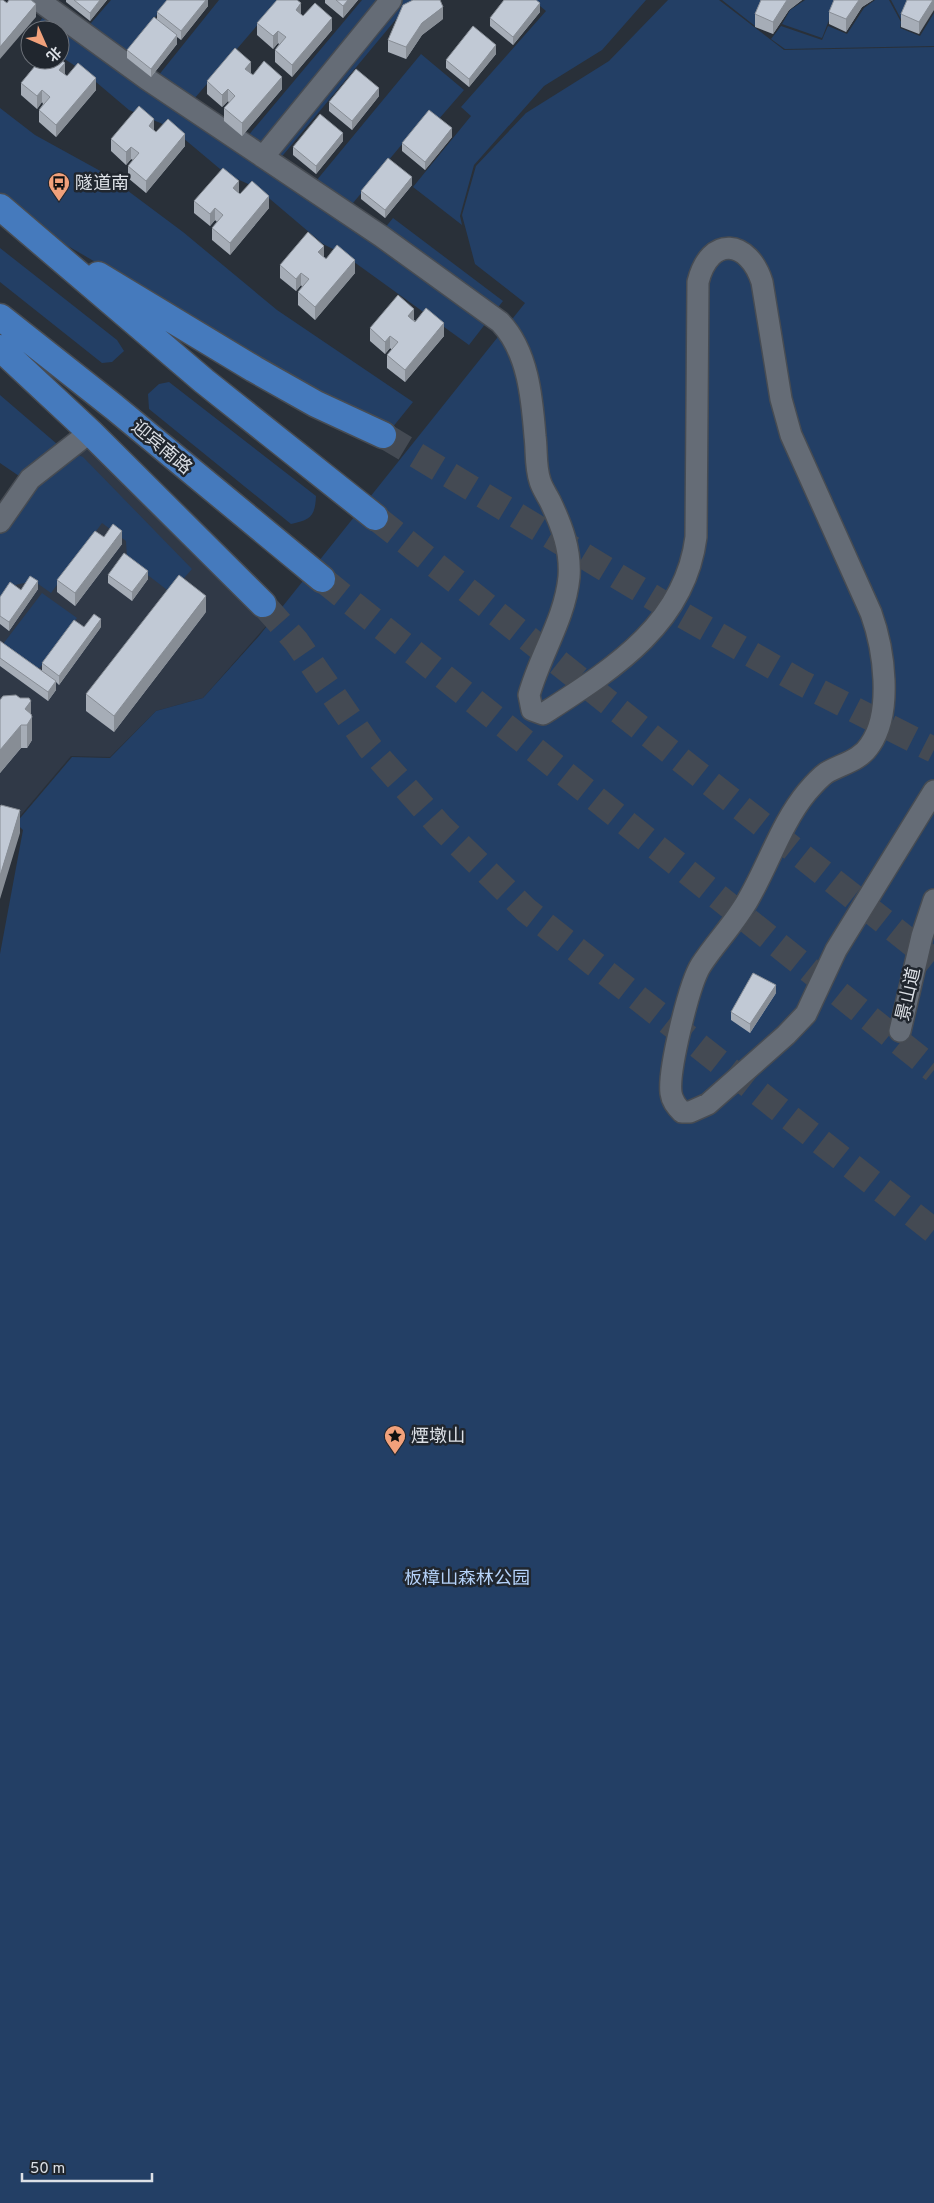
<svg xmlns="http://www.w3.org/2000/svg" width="934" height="2203" viewBox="0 0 934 2203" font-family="Overpass,'Noto Sans SC',sans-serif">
<rect width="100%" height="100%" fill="#293039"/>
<path fill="#303947" d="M 90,432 L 274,617 L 203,698 L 156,711 L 110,757 L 71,756 L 15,822 L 0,810 L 0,523 Z"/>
<path fill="#233f65" d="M 111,0 L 169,0 L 122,58 L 85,30 Z
M 219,0 L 279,0 L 194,99 L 158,76 Z
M 362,0 L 412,0 L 279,160 L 247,137 Z
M 533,0 L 646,0 L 602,50 L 544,86 L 474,165 L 460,216 L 462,225 L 413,187 L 471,116 L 461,107 L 546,11 Z
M 668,0 L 719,0 L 784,50 L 934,47 L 934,2203 L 0,2203 L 0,954 L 23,830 L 16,823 L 72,757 L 110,758 L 156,711 L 203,698 L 259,636 L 525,303 L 475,264 L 462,215 L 476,166 L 526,113 L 609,61 Z
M 722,0 L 765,0 L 755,26 Z
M 805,0 L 837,0 L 822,38 L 782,24 L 790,10 Z
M 875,0 L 889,0 L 901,22 L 900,28 L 920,36 L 934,13 L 934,46 L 785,49 L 771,39 L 781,26 L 822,40 L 828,26 L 847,34 L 864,8 Z
M 891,0 L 911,0 L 902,21 Z
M 46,14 L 376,239 L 393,218 L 503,301 L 469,345 L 343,254 L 323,244 L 257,188 L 226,174 L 170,127 L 129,110 L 83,71 L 60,56 L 60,30 L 32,30 Z
M 421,54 L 464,90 L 438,120 L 428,113 L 348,209 L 316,181 Z
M 0,108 L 35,135 L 104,173 L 183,232 L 277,310 L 413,402 L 388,433 L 44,232 L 0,195 Z
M 0,248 L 117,340 L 124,351 L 112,362 L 102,363 L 0,282 Z
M 169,382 L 316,496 C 315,516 311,520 291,524 L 149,409 L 148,394 L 159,384 Z
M 0,395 L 57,444 L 19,476 L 0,463 Z
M 73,453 L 83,457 L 192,569 L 171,593 L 127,559 L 126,541 L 102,523 L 51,593 L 34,581 L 10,586 L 0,600 L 0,529 L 33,482 Z
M 42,593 L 77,618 L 38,670 L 3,644 Z"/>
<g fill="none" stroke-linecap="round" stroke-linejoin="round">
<path stroke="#444a53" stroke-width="26" stroke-dasharray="26 13" stroke-linecap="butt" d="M 383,435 L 677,612 L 802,683 L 934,750
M 375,517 L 934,961
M 322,579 L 934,1070
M 263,604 L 296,641 L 370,748 L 440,826 L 526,910 L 934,1231"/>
<g stroke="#474c53" stroke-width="24">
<path id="minor" d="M 38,0 L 147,79 L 381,236 L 500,322 C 528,351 532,398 535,436 C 537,451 535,466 540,481 C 542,488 547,495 550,501 C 562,526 571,550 569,577 C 565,619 540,655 529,695 L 532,710 L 543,714 C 611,670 685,625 696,537 L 698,282 C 710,234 749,240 762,282 L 781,399 L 791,435 L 871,613 C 884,649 893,712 870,745 C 860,761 841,764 826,773 C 819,778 813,785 807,792 C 782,822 769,863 749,898 C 736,922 716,942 701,965 C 689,984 668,1071 671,1093 C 672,1101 676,1106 682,1112 L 690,1112 L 708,1104 L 786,1035 L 806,1014 L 836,950 L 934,791
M 263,157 L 391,0
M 0,522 L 30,479 L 90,432
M 900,1031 L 922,936 L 934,900"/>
</g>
<g stroke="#474c53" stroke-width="29">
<path id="major" d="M 0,207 L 204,381 L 375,517
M 98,275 L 254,369 L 316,404 L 383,435
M 0,317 L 114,407 L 322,579
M 0,348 L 90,432 L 263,604"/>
</g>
<use href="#minor" stroke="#656c76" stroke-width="21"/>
<use href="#major" stroke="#457abd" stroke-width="26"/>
</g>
<path fill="#a6adb7" d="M 66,0 L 107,0 L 90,21 L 66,2 Z
M 208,0 L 208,6 L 181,40 L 177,37 L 177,44 L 151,77 L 127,58 L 127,50 L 157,19 L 157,12 Z
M 325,0 L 358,0 L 343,18 L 325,3 Z
M 761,0 L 802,0 L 789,10 L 773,34 L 755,27 L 755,14 Z
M 834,0 L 873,0 L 862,7 L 846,32 L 829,24 L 829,12 Z
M 934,0 L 919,34 L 901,27 L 901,14 Z
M 540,12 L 513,45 L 490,26 L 490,18 Z
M 301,15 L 332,30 L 292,77 L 275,62 L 275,50 L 279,44 L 278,43 L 273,49 L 257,35 L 257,23 Z
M 443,19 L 422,35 L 406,59 L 388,52 L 388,40 Z
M 496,54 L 469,87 L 446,68 L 446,60 Z
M 251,74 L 282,89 L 242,136 L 224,121 L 224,108 L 229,103 L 228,101 L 222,107 L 207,94 L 207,81 Z
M 65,75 L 96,90 L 56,137 L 39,122 L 39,110 L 43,104 L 42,102 L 37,109 L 21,95 L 21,83 Z
M 379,96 L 352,130 L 329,111 L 329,102 Z
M 156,132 L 185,146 L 146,193 L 128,178 L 128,166 L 133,160 L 131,159 L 126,165 L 111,151 L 111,139 Z
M 452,137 L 425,170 L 402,151 L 402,143 Z
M 343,141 L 316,174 L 293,155 L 293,147 Z
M 412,185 L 385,218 L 361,199 L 361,191 Z
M 239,193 L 269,208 L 230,255 L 212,240 L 212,228 L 217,222 L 215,220 L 210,226 L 194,213 L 194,201 Z
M 324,257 L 355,273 L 315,320 L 298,305 L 298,292 L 302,287 L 301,285 L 296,291 L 280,278 L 280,265 Z
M 414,320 L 444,336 L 405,382 L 387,368 L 387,355 L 392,350 L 390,348 L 385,354 L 370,341 L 370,328 Z
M 104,537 L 122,544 L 75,606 L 57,592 L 57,580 Z
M 108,575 L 148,579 L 132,601 L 108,583 Z
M 38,589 L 9,631 L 0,624 L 0,597 L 21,590 Z
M 206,612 L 114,732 L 86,711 L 86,694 Z
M 101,627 L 59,685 L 56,682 L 56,690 L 48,701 L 0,666 L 0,641 L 42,671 L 42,663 Z
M 0,700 L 31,714 L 32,740 L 27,748 L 21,748 L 0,773 Z
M 776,993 L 750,1033 L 731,1020 L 731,1012 Z"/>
<path fill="#878d95" d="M 100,0 L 107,0 L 90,21 L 90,13 Z
M 206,0 L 208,0 L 208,6 L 181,40 L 181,31 Z
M 348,0 L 358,0 L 343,18 L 343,6 Z
M 787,0 L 802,0 L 789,10 L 773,34 L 773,22 Z
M 859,0 L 873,0 L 862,7 L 846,32 L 846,19 Z
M 933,0 L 934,0 L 934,10 L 919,34 L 919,22 Z
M 301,3 L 301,16 L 296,10 Z
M 540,3 L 540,12 L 513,45 L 513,37 Z
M 36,4 L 36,17 L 0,59 L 0,47 Z
M 443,7 L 443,19 L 422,35 L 406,59 L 406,47 L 422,23 Z
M 332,18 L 332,30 L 292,77 L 292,65 Z
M 278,31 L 278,43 L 273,49 L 273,36 Z
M 177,35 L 177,44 L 151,77 L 151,69 Z
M 496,45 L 496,54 L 469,87 L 469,79 Z
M 251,62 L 251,74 L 245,69 Z
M 65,63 L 65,75 L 59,70 Z
M 282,77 L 282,89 L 242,136 L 242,123 Z
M 96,78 L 96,90 L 56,137 L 56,125 Z
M 379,88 L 379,96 L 352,130 L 352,121 Z
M 228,89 L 228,101 L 222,107 L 222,95 Z
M 42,90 L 42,102 L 37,109 L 37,96 Z
M 154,119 L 154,132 L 149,126 Z
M 452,128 L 452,137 L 425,170 L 425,162 Z
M 343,133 L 343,141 L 316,174 L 316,166 Z
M 185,134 L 185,146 L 146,193 L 146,181 Z
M 131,147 L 131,159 L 126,165 L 126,152 Z
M 412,177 L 412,185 L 385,218 L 385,210 Z
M 239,181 L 239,193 L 233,188 Z
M 269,196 L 269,208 L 230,255 L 230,243 Z
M 215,208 L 215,220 L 210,226 L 210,214 Z
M 324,246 L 324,258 L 318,252 Z
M 355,260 L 355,273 L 315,320 L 315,307 Z
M 301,273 L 301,285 L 296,291 L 296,279 Z
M 414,309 L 414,321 L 408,316 Z
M 444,323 L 444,336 L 405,382 L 405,370 Z
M 390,336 L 390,348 L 385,354 L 385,342 Z
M 122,531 L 122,544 L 75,606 L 75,593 Z
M 148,571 L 148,579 L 132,601 L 132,592 Z
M 38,581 L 38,589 L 9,631 L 9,622 Z
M 206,596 L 206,612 L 114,732 L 114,716 Z
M 101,619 L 101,627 L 59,685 L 59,676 Z
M 56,681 L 56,690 L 48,701 L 48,692 Z
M 31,701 L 31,719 L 32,717 L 32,740 L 27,748 L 27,725 L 25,709 Z
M 21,725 L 21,748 L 0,773 L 0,750 Z
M 20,810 L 20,833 L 0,899 L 0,876 Z
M 776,985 L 776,993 L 750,1033 L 750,1024 Z"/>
<path fill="#c1c9d5" stroke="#878d95" d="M 0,0 L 3,0 L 7,3 L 9,0 L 31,0 L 36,4 L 0,47 Z
M 74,0 L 100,0 L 90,13 Z
M 167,0 L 206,0 L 181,31 L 157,12 Z
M 277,0 L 297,0 L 301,3 L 296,10 L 303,16 L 315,3 L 332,18 L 292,65 L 275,50 L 286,37 L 278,31 L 273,36 L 257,23 Z
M 336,0 L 348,0 L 343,6 Z
M 413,0 L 440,0 L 443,7 L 422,23 L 406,47 L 388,40 L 403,5 Z
M 504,0 L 536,0 L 540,3 L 513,37 L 490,18 Z
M 761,0 L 787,0 L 773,22 L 755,14 Z
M 834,0 L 859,0 L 846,19 L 829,12 Z
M 907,0 L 933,0 L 919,22 L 901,14 Z
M 154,17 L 177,35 L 151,69 L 127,50 Z
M 473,26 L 496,45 L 469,79 L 446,60 Z
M 235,48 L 251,62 L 245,69 L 253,75 L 264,61 L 282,77 L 242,123 L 224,108 L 235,96 L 228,89 L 222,95 L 207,81 Z
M 60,59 L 65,63 L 59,70 L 67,76 L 78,63 L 96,78 L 56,125 L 39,110 L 50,97 L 42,90 L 37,96 L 21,83 L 40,60 L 60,60 Z
M 356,69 L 379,88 L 352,121 L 329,102 Z
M 139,106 L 154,119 L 149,126 L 156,132 L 168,119 L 185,134 L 146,181 L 128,166 L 139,153 L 131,147 L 126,152 L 111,139 Z
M 429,110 L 452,128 L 425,162 L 402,143 Z
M 320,114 L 343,133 L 316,166 L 293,147 Z
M 388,158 L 412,177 L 385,210 L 361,191 Z
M 223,168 L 239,181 L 233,188 L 240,194 L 252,181 L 269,196 L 230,243 L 212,228 L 223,215 L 215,208 L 210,214 L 194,201 Z
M 308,232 L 324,246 L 318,252 L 326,259 L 337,245 L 355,260 L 315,307 L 298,292 L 309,279 L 301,273 L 296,279 L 280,265 Z
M 398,295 L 414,309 L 408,316 L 415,322 L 426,308 L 444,323 L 405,370 L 387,355 L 398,342 L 390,336 L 385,342 L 370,328 Z
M 113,524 L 122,531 L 75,593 L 57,580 L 95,531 L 104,537 Z
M 124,553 L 148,571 L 132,592 L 108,575 Z
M 179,575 L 206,596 L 114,716 L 86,694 Z
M 30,576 L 38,581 L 9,622 L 0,616 L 0,597 L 10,582 L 21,590 Z
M 94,614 L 101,619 L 59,676 L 42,663 L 74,620 L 84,627 Z
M 0,641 L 56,681 L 48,692 L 0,658 Z
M 16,695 L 20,698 L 29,698 L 31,701 L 25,709 L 31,714 L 32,717 L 27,725 L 21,725 L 0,750 L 0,700 L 3,696 Z
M 1,805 L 20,810 L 0,876 L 0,807 Z
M 753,973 L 776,985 L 750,1024 L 731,1012 Z"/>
<defs>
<g id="bus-pin" transform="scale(1.125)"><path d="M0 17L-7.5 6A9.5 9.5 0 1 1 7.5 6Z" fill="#f1a17b" stroke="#20262e"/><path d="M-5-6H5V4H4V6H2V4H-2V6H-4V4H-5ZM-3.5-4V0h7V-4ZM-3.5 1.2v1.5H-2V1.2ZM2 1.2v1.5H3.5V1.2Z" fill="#111"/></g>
<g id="sight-pin" transform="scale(1.125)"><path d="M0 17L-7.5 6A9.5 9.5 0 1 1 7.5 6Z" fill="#f1a17b" stroke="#20262e"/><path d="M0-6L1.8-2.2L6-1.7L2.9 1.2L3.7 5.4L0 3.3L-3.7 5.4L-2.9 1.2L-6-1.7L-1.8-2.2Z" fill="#111"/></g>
</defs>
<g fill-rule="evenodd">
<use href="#bus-pin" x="59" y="183"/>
<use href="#sight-pin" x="395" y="1436"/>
</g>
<g text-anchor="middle" stroke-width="5" stroke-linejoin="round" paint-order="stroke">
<g font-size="18" fill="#dce0e6" stroke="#20262e" text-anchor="start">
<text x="75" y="189">隧道南</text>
<text x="411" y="1442">煙墩山</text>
</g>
<g font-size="18" fill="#dce0e6" stroke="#20262e">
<text transform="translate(162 447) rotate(40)" y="6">迎宾南路</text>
<text transform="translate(908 994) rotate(-77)" y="6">景山道</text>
</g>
<g font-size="18" fill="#b5d2f9" stroke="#20262e">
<text x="467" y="1584">板樟山森林公园</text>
</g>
</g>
<g transform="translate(45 45) rotate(135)"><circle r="24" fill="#20262e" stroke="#6b7078"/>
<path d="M0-4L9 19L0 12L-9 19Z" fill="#f1a17b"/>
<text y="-8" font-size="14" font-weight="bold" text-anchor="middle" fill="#dce0e6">北</text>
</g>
<path d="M22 2173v8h130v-8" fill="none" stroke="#dce0e6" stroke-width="2.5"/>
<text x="30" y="2173" font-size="15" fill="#dce0e6" stroke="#20262e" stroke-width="4" paint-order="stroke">50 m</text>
</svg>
